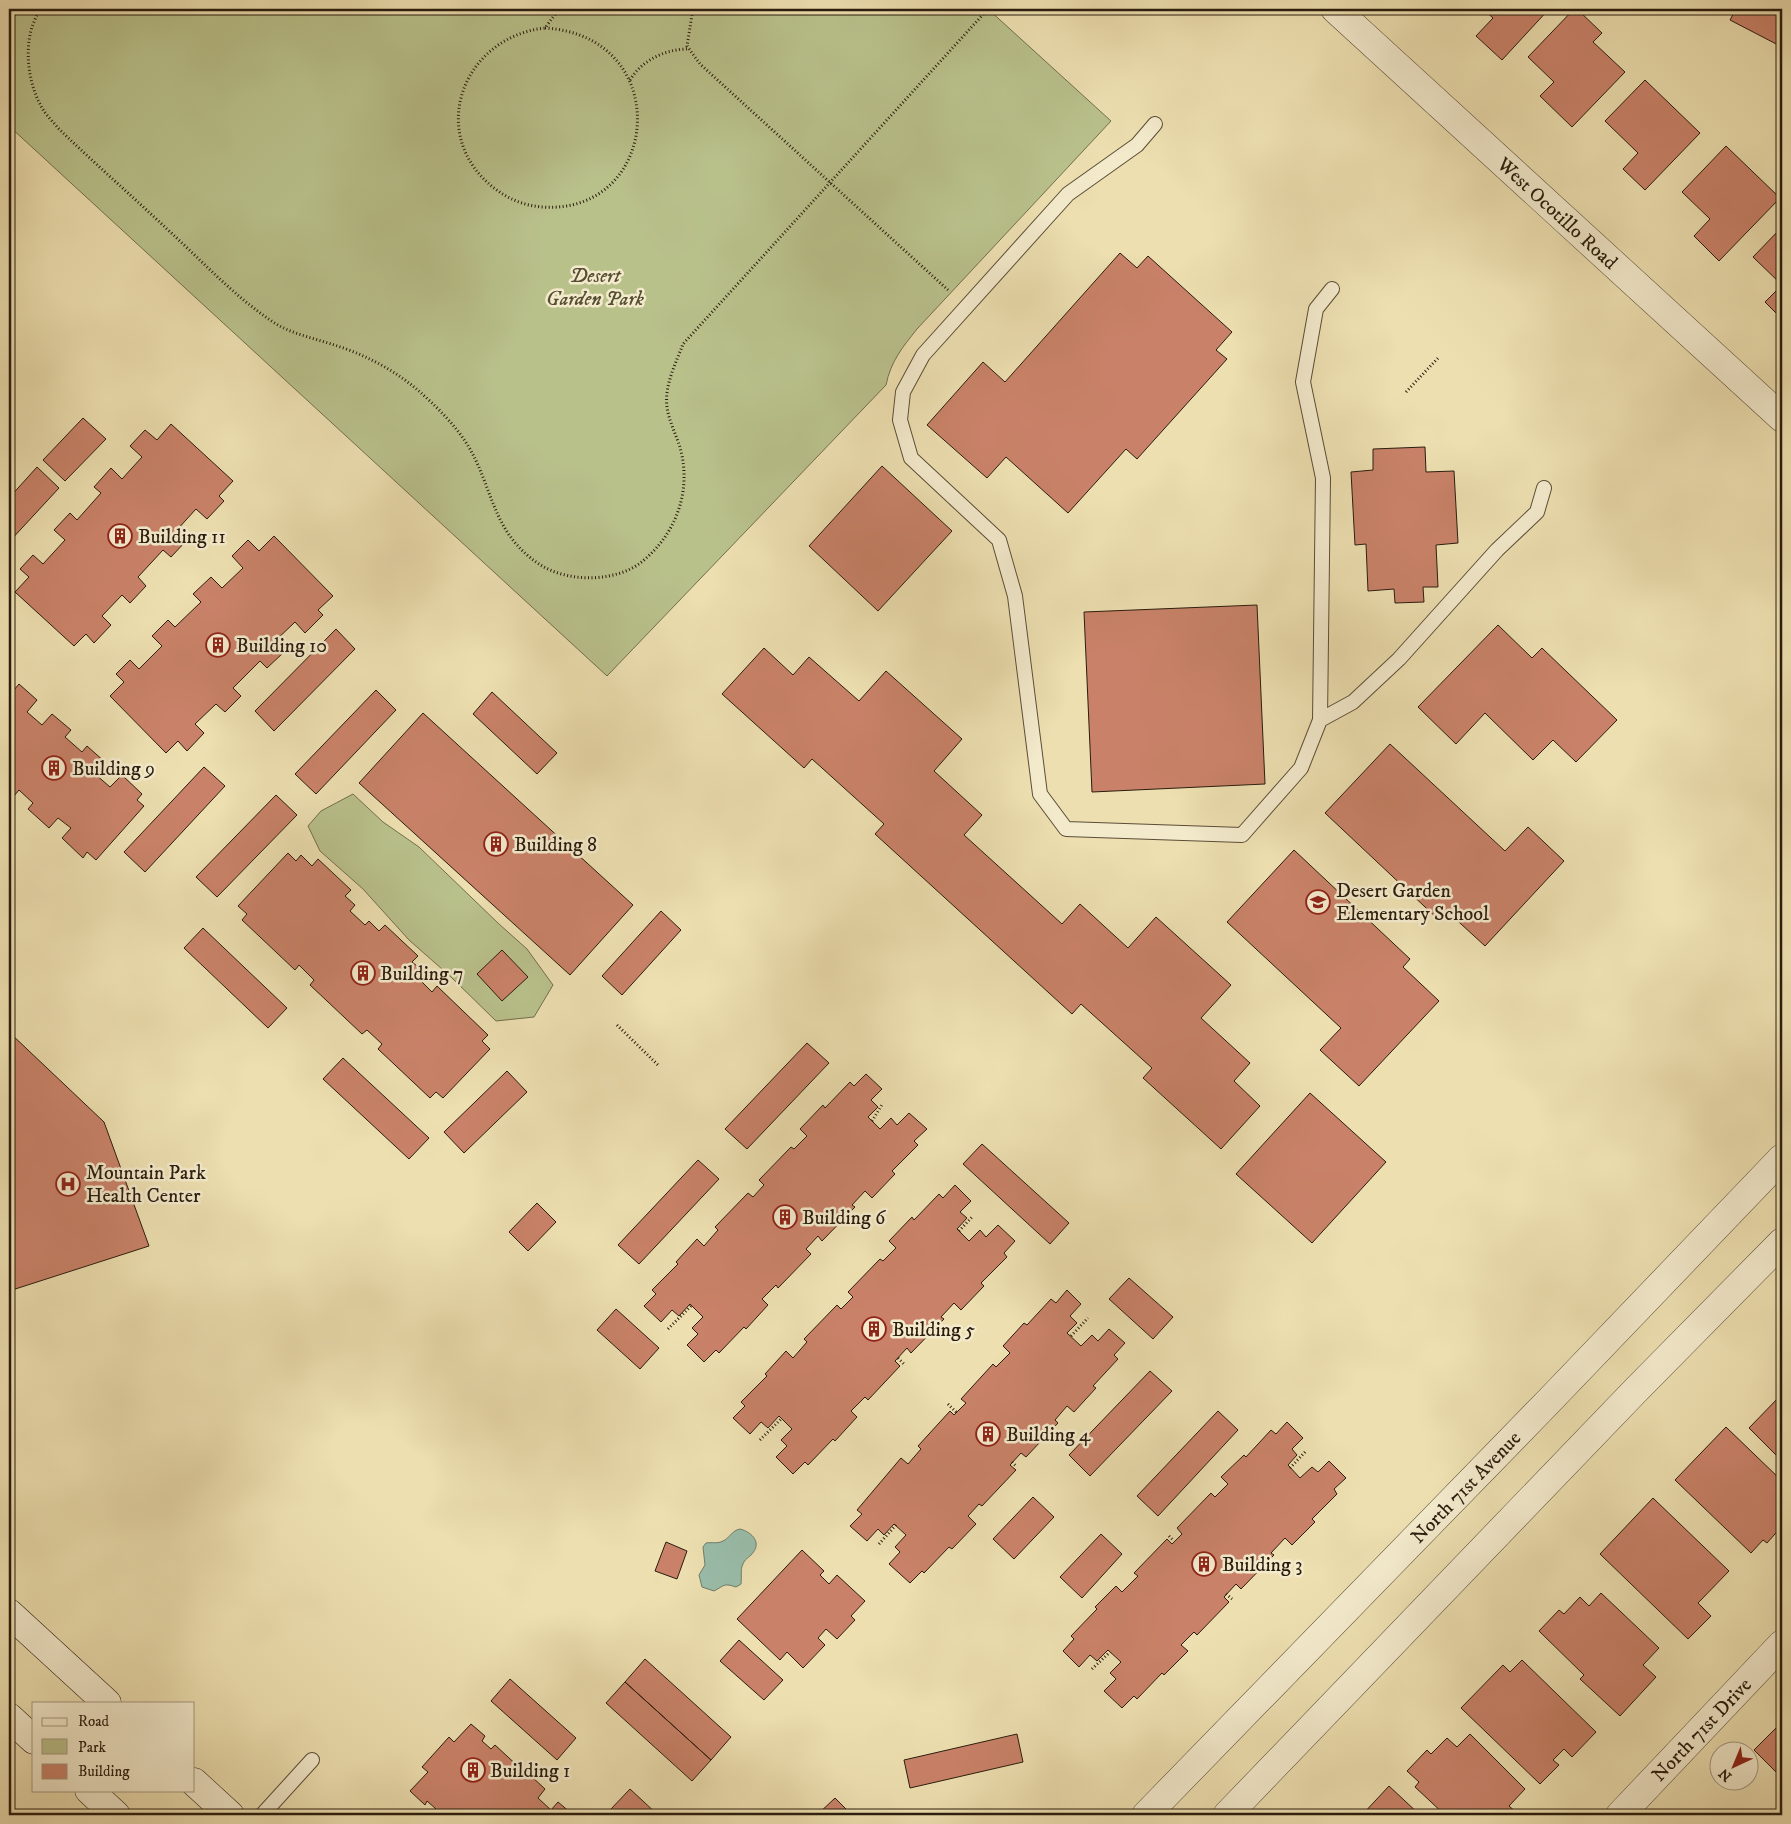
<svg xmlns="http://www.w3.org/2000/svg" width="1791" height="1824" viewBox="0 0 1791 1824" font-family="'IM FELL DW Pica',serif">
<rect width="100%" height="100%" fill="#eddfb0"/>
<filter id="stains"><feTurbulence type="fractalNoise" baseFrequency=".004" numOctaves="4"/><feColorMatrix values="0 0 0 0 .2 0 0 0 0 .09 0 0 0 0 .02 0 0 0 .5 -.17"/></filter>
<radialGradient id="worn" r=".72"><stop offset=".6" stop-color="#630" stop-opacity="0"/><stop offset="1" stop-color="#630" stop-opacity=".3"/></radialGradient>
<path fill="#b9c18b" stroke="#726e4c" d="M 9,9 L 988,9 L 1111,121 L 917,329 C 902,348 891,361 886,385 L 607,676 L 9,126 Z
M 353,794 L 383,822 L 419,847 L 499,924 L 527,949 L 553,985 L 534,1017 L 496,1021 L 451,977 L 409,940 L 363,889 L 320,851 L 308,826 L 321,811 Z"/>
<path fill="#99bdaa" stroke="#6d7d6b" d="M 740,1529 C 752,1532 763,1543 751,1555 C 748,1558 745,1559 743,1564 C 740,1569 742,1577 741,1584 L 736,1587 C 724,1583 725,1585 714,1591 L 702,1587 L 699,1575 L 705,1565 L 703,1547 L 706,1543 C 711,1542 718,1544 723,1541 C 730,1538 731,1531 740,1529 Z"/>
<path fill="#c98269" stroke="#2a1c0d" d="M 1483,9 L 1549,9 L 1502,60 L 1476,36 L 1493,18 Z
M 1574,9 L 1577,9 L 1602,33 L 1593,42 L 1625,72 L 1572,127 L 1540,96 L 1554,82 L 1528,57 Z
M 1736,9 L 1782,9 L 1782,47 L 1730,20 Z
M 1645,80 L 1700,133 L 1645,190 L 1623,169 L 1638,153 L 1605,121 Z
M 1726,146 L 1780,198 L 1719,261 L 1694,236 L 1710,219 L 1682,192 Z
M 1782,227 L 1782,285 L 1753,257 Z
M 1120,253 L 1137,268 L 1148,256 L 1232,332 L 1216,350 L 1227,359 L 1137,459 L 1126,449 L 1068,513 L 1006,457 L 987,478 L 927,425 L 983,362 L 1005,382 Z
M 1782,285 L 1782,319 L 1765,302 Z
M 83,418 L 106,439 L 65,481 L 43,460 Z
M 171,424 L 233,481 L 219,496 L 224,501 L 207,519 L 196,509 L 176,531 L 186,541 L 171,557 L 163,550 L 138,577 L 146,586 L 130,603 L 122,595 L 102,616 L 111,625 L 94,643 L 86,634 L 74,646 L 15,592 L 29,577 L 20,569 L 33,555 L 43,564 L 65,540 L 54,530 L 70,513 L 77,520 L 101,493 L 94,487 L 111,468 L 122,479 L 142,457 L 130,446 L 145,430 L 157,440 Z
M 1425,447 L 1426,472 L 1454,471 L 1458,543 L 1436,545 L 1438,587 L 1423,587 L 1424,602 L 1395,603 L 1394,589 L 1368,591 L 1366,544 L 1355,545 L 1351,472 L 1373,470 L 1373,449 Z
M 882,466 L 952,531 L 878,611 L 809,546 Z
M 37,467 L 59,488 L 9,542 L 9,498 Z
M 274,536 L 333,596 L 318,610 L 323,615 L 305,633 L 295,622 L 273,643 L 283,653 L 267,668 L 260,661 L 233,688 L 241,696 L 225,712 L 216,704 L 195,724 L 204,733 L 187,751 L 178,741 L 166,753 L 110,696 L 124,682 L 116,674 L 130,660 L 139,669 L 162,646 L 152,636 L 168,620 L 175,627 L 201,602 L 193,594 L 211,577 L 222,588 L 243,568 L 232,556 L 248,540 L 259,551 Z
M 1257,605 L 1265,784 L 1092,792 L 1084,612 Z
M 1498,625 L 1532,658 L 1542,648 L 1617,720 L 1576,762 L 1553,740 L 1533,760 L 1485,713 L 1456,744 L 1418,707 Z
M 336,629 L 355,649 L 274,731 L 255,711 Z
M 764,648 L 793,675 L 809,657 L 859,701 L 886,671 L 962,739 L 934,771 L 982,815 L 964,835 L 1062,924 L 1080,904 L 1128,948 L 1156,917 L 1231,985 L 1201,1018 L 1250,1063 L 1234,1081 L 1260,1106 L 1221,1149 L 1143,1078 L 1152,1068 L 1081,1004 L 1072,1014 L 875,834 L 884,824 L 812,759 L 804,768 L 722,694 Z
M 19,684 L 37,700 L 27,712 L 42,725 L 52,714 L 71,730 L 65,737 L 82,752 L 87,746 L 105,762 L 95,774 L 110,787 L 122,775 L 142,794 L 137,800 L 144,806 L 96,860 L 87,852 L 83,858 L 62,838 L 71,828 L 58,818 L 49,828 L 28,809 L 33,803 L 19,790 L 14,796 L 9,792 L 9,685 L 14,690 Z
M 376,690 L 396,710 L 316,794 L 295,774 Z
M 492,692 L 557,753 L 537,774 L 473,714 Z
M 423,713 L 633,905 L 570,975 L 359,783 Z
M 1390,744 L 1505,851 L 1528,827 L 1564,861 L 1485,946 L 1449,913 L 1441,922 L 1325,813 Z
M 204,767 L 225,786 L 145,872 L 124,852 Z
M 276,795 L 297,815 L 217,897 L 196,877 Z
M 1294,850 L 1410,959 L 1403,967 L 1439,1001 L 1359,1086 L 1320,1050 L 1341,1028 L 1227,922 Z
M 288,853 L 296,861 L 301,855 L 312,866 L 318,859 L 351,890 L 345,896 L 355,905 L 350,911 L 365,925 L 369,921 L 379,931 L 385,925 L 418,956 L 412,962 L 422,970 L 416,976 L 432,992 L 437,986 L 488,1035 L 482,1041 L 490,1049 L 443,1098 L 436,1092 L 430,1098 L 378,1049 L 382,1044 L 367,1030 L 362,1034 L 310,985 L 314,980 L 299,965 L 295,970 L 242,920 L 247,914 L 238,906 Z
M 661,911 L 681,930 L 622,995 L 602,976 Z
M 203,928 L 287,1008 L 268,1028 L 184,948 Z
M 502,950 L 528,977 L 502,1001 L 477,974 Z
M 9,1032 L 104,1122 L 149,1246 L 9,1291 Z
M 807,1043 L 829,1063 L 747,1149 L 725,1129 Z
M 343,1058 L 429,1138 L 409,1159 L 323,1079 Z
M 507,1071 L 527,1092 L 464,1153 L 444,1132 Z
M 866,1074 L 882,1089 L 871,1100 L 878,1107 L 868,1117 L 880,1129 L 891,1118 L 897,1125 L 909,1113 L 927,1129 L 914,1141 L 918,1145 L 892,1171 L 895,1174 L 872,1198 L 865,1191 L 852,1205 L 855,1207 L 822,1241 L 818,1236 L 806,1249 L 811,1254 L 778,1288 L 776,1285 L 762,1299 L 768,1305 L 746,1329 L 744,1327 L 719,1353 L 716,1350 L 704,1362 L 687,1345 L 698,1334 L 692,1328 L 703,1317 L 690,1304 L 679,1316 L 672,1310 L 661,1322 L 644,1306 L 656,1294 L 652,1290 L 678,1264 L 676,1262 L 697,1239 L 704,1246 L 718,1230 L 715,1227 L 748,1193 L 753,1197 L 764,1185 L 759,1180 L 791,1147 L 794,1149 L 807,1136 L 800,1129 L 823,1105 L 825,1108 L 850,1082 L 854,1086 Z
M 1310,1093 L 1386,1162 L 1312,1243 L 1236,1174 Z
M 982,1144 L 1069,1223 L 1050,1244 L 963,1164 Z
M 698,1160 L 719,1179 L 639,1264 L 618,1245 Z
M 955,1185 L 971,1201 L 960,1212 L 967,1218 L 957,1229 L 969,1241 L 980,1230 L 986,1237 L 998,1225 L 1015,1241 L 1004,1253 L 1007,1257 L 981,1283 L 984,1286 L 961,1310 L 954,1303 L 941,1317 L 944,1319 L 911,1353 L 907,1348 L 895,1361 L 900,1366 L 868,1400 L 865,1397 L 851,1411 L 857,1417 L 835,1441 L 833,1439 L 808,1465 L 805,1462 L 793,1474 L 776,1457 L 787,1446 L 781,1440 L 792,1429 L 779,1416 L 768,1428 L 761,1422 L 750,1434 L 733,1418 L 745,1406 L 741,1402 L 767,1376 L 765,1374 L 786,1351 L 793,1358 L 807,1342 L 804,1339 L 837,1305 L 841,1309 L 853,1297 L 848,1292 L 880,1259 L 883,1261 L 896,1248 L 889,1241 L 912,1217 L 914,1220 L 939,1194 L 943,1198 Z
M 537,1203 L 556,1222 L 528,1251 L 509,1232 Z
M 1129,1278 L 1173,1317 L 1153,1339 L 1109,1299 Z
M 1067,1290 L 1081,1304 L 1070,1316 L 1077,1323 L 1067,1333 L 1081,1346 L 1092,1335 L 1098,1341 L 1109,1329 L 1125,1343 L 1114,1355 L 1118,1359 L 1093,1386 L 1096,1388 L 1074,1412 L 1067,1406 L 1055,1420 L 1058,1423 L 1026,1457 L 1021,1453 L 1010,1465 L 1016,1470 L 982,1506 L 979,1504 L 968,1516 L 976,1524 L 952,1549 L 949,1547 L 924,1573 L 922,1571 L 910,1583 L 889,1564 L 900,1552 L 895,1547 L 906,1535 L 894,1524 L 884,1535 L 878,1529 L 867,1541 L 850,1526 L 862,1514 L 857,1510 L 901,1458 L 908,1464 L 921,1449 L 918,1446 L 950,1411 L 954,1415 L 966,1403 L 961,1399 L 993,1364 L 996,1367 L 1010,1353 L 1003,1346 L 1024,1323 L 1027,1325 L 1051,1299 L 1056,1303 Z
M 616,1309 L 659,1348 L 640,1369 L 597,1330 Z
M 1150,1371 L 1172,1391 L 1090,1476 L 1069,1455 Z
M 1782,1394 L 1782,1461 L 1749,1428 Z
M 1218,1411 L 1238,1430 L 1158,1516 L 1137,1496 Z
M 1287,1422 L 1303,1438 L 1292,1449 L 1297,1455 L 1288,1465 L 1300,1478 L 1312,1467 L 1318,1472 L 1329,1461 L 1346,1478 L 1334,1489 L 1337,1494 L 1312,1519 L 1315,1522 L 1292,1545 L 1285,1538 L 1271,1553 L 1274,1555 L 1241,1589 L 1236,1584 L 1224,1597 L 1229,1602 L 1197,1635 L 1194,1632 L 1181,1645 L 1188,1651 L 1164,1675 L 1162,1673 L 1137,1699 L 1134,1696 L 1122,1708 L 1104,1691 L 1116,1679 L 1110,1673 L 1121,1662 L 1108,1650 L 1097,1661 L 1090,1655 L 1079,1667 L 1063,1651 L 1074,1639 L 1071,1636 L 1097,1609 L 1095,1607 L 1116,1586 L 1122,1592 L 1138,1576 L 1134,1573 L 1167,1539 L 1172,1544 L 1182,1534 L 1177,1528 L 1211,1493 L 1215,1497 L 1228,1484 L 1221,1477 L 1244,1455 L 1246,1457 L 1271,1430 L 1276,1434 Z
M 1726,1427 L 1782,1481 L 1782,1526 L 1767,1543 L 1763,1540 L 1751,1553 L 1675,1480 Z
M 1033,1497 L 1054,1517 L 1014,1559 L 993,1539 Z
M 1653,1498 L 1729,1571 L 1698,1603 L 1711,1616 L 1688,1639 L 1600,1554 Z
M 1101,1534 L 1122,1554 L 1082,1598 L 1060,1577 Z
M 666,1542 L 687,1551 L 677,1579 L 655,1571 Z
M 802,1550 L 824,1571 L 820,1575 L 829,1584 L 837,1575 L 865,1601 L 851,1616 L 855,1620 L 837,1639 L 826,1629 L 818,1638 L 825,1645 L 803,1668 L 787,1652 L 780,1660 L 737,1619 Z
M 1601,1593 L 1659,1648 L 1643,1665 L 1656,1677 L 1620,1716 L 1580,1679 L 1584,1675 L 1539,1631 L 1559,1610 L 1564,1614 L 1580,1597 L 1589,1606 Z
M 739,1640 L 783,1680 L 764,1700 L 720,1661 Z
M 645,1659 L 731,1737 L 711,1760 L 625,1682 Z
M 1522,1660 L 1596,1732 L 1572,1757 L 1564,1749 L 1553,1760 L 1559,1765 L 1540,1784 L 1461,1708 L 1503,1665 L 1510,1672 Z
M 510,1679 L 576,1738 L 557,1760 L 491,1701 Z
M 625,1682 L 711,1760 L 692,1781 L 606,1703 Z
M 1782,1722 L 1782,1778 L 1754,1750 Z
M 471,1724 L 485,1736 L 482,1741 L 491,1749 L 495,1745 L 521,1769 L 519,1772 L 527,1779 L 530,1775 L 545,1789 L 538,1798 L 551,1810 L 558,1802 L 571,1813 L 568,1815 L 435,1815 L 433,1813 L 436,1809 L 427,1801 L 425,1805 L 410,1791 L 428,1772 L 422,1767 L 449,1737 L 454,1742 Z
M 1017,1734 L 1023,1762 L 910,1788 L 904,1760 Z
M 1470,1734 L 1525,1789 L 1509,1806 L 1517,1813 L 1515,1815 L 1445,1815 L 1415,1787 L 1419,1782 L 1407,1771 L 1427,1750 L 1431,1754 L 1447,1738 L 1457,1747 Z
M 1389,1786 L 1420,1815 L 1362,1815 Z
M 630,1789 L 658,1815 L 616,1815 L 610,1810 Z
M 835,1798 L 852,1815 L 817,1815 Z"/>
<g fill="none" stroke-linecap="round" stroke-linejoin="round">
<g stroke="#5b4d36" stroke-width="16">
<path id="service" d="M 1155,124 L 1137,145 L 1068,194 L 923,355 L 903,392 L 900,420 L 911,458 L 999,540 L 1015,596 L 1040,794 L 1066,829 L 1242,835 L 1301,768 L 1320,720 L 1353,702 L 1399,659 L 1497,550 L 1537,512 L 1544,488
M 1320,720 L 1323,478 L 1303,382 L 1316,309 L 1332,289
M 262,1815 L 312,1760"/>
</g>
<g stroke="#5b4d36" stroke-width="29">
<g id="minor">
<path id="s1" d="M 1620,1815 L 1782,1644"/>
</g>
</g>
<g stroke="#5b4d36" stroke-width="29">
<g id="tertiary">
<path id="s2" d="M 1335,9 L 1782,418"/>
<path id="s3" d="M 1146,1815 L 1548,1402 L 1782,1158"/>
<path d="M 1227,1815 L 1636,1390 L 1782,1242"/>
</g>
</g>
<g stroke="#2a1c0d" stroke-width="29">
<path id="secondary" d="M 9,1613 L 107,1703
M 9,1717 L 34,1740
M 194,1782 L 230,1815
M 89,1790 L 116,1815"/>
</g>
<path stroke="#2a1c0d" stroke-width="3" stroke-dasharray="1 2.5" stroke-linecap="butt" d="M 40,9 C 37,15 34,21 32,27 C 24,53 29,88 44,111 C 48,117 54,123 59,129 C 94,163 131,195 167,229 C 200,259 232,294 270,320 C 288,333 310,337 331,344 C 362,353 395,370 420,392 C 437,407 455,425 467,444 C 494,488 491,532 539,564 C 567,583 618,583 644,560 C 676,533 691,492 681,451 C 677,436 669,422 667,407 C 664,386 676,363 683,344 L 988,9
M 696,9 L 692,15 L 687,46 L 700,64 L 948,290
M 545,28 C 676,36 661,215 543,207 C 525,206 508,199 494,188 C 426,135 462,37 545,28 L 559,9
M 630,80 C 642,60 666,49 688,49
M 1406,392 L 1439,357
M 617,1025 L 659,1066
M 872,1121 L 883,1103
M 959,1231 L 972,1217
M 668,1329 L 691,1306
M 1071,1336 L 1088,1318
M 898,1358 L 905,1365
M 948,1404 L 957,1413
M 760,1440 L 781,1419
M 1012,1462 L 1017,1467
M 1290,1468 L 1306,1451
M 1169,1536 L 1174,1541
M 879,1544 L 896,1525
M 1226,1594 L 1232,1599
M 1092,1669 L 1110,1652"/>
<use href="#service" stroke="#f3eacc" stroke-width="14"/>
<use href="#minor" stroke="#f3eacc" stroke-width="28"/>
<use href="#tertiary" stroke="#f3eacc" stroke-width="28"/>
<use href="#secondary" stroke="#f3eacc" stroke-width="28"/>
</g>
<defs>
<g id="building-ring" transform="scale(1.25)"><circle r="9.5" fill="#f3eacc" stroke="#8f2418" stroke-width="1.5"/><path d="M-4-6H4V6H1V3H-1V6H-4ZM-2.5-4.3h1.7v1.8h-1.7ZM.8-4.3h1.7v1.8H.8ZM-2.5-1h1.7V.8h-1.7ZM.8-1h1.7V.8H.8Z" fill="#8f2418"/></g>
<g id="school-ring" transform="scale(1.25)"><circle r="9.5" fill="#f3eacc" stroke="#8f2418" stroke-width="1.5"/><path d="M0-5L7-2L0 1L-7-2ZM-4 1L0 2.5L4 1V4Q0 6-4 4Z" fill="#8f2418"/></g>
<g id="hospital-ring" transform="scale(1.25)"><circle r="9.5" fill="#f3eacc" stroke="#8f2418" stroke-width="1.5"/><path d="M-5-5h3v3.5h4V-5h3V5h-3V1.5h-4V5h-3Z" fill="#8f2418"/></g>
</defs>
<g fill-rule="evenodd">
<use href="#building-ring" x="120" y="536"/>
<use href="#building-ring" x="218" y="645"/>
<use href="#building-ring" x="54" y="768"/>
<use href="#building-ring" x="496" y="844"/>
<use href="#school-ring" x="1318" y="902"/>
<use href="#building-ring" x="363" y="973"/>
<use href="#hospital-ring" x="68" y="1184"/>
<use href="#building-ring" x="785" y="1217"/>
<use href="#building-ring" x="874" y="1329"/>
<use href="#building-ring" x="988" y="1434"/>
<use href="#building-ring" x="1204" y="1564"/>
<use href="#building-ring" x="473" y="1770"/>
</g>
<g text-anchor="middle" stroke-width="5" stroke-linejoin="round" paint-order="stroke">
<g font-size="20" fill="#2a1c0d" stroke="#f3eacc">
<text dy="7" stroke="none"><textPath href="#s2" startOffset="302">West Ocotillo Road</textPath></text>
<text dy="7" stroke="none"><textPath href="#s3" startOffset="458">North 71st Avenue</textPath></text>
<text dy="7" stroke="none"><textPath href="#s1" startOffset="118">North 71st Drive</textPath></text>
</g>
<g font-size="20" font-style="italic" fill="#554e33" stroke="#f3eacc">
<text x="595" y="282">Desert<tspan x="595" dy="23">Garden Park</tspan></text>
</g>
<g font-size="20" fill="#2a1c0d" stroke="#f3eacc" text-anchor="start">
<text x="138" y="543">Building 11</text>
<text x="236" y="652">Building 10</text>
<text x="72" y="775">Building 9</text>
<text x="514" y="851">Building 8</text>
<text x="1336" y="897">Desert Garden<tspan x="1336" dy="23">Elementary School</tspan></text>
<text x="380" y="980">Building 7</text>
<text x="86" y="1179">Mountain Park<tspan x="86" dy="23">Health Center</tspan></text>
<text x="802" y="1224">Building 6</text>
<text x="892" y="1336">Building 5</text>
<text x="1006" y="1441">Building 4</text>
<text x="1222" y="1571">Building 3</text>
<text x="490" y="1777">Building 1</text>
</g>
</g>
<rect width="1791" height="1824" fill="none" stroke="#eddfb0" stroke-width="30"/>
<rect x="10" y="10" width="1771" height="1804" fill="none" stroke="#2a1c0d" stroke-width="2.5"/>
<rect x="15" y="15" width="1761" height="1794" fill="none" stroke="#2a1c0d"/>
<rect x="32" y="1702" width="162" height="90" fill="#f3eacc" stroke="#a39880"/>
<rect x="42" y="1718" width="25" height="8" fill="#f3eacc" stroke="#a39880"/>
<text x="78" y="1726" font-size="15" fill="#2a1c0d">Road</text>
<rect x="42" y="1739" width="25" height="15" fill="#b9c18b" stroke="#a39880"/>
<text x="78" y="1752" font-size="15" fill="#2a1c0d">Park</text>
<rect x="42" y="1764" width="25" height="15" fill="#c98269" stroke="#a39880"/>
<text x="78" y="1776" font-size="15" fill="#2a1c0d">Building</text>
<g transform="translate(1734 1766) rotate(224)"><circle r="24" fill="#f3eacc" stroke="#a39880"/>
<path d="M0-4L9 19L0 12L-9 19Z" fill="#8f2418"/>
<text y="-8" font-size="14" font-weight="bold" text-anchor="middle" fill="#2a1c0d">N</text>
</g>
<rect width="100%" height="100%" filter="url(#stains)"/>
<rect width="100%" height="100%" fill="url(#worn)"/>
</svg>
